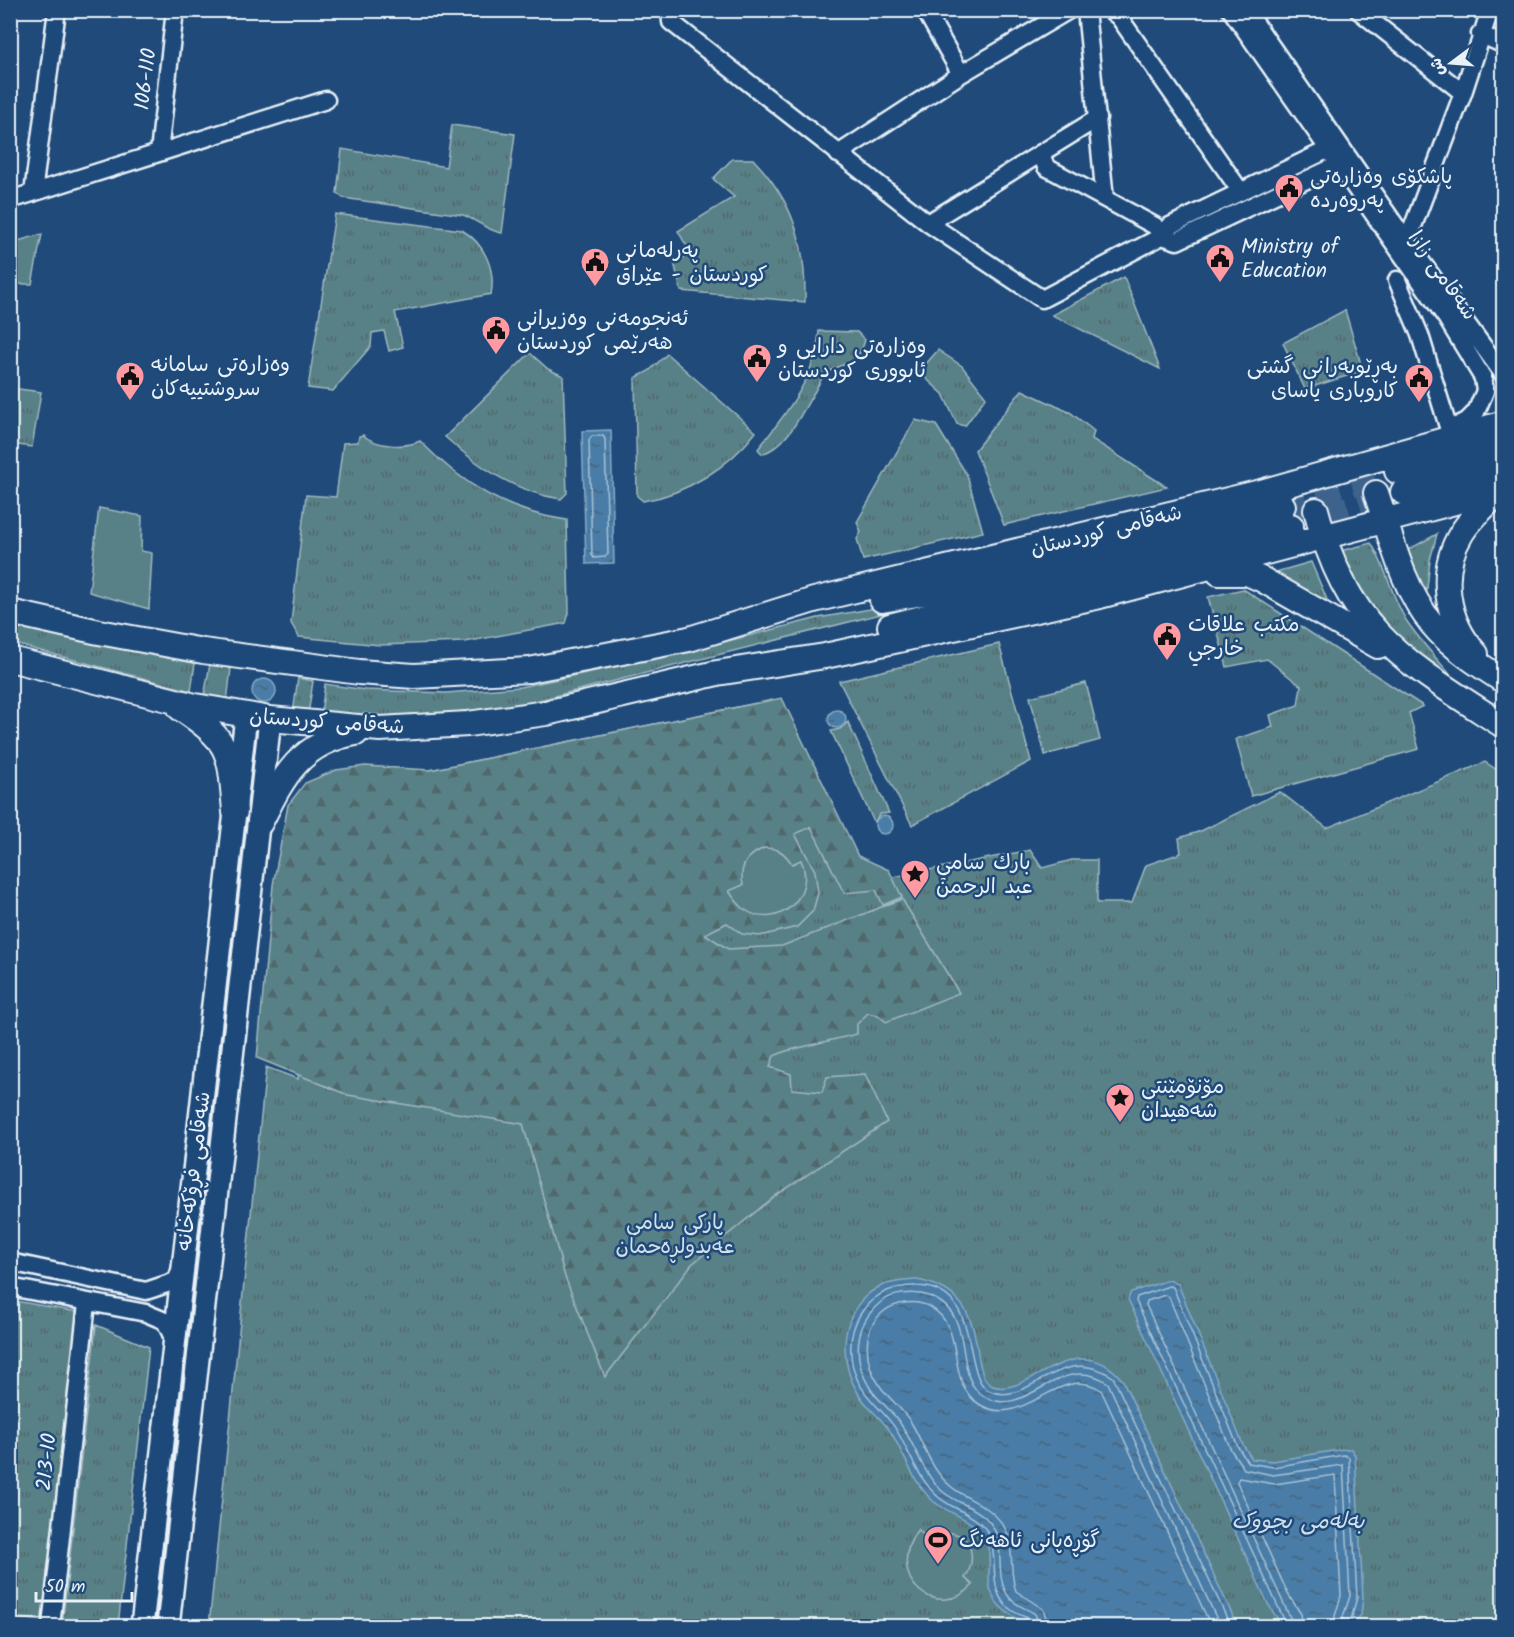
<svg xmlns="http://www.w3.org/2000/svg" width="1514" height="1637" viewBox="0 0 1514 1637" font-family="Kalam,'Playpen Sans Arabic',sans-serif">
<defs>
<pattern id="grass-tufts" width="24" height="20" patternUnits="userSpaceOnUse" patternTransform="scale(1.5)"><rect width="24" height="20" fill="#598187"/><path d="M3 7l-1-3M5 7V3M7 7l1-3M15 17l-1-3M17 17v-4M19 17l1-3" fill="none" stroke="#50676c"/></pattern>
<pattern id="forest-firs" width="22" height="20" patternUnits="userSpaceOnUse" patternTransform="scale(1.5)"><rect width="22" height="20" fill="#598187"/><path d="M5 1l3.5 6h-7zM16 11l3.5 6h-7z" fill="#50676c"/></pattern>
<pattern id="water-ripples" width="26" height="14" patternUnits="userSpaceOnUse" patternTransform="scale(1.5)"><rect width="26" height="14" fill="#487ca6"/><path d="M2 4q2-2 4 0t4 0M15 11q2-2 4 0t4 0" fill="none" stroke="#47657d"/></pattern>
</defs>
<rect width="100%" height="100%" fill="#1f4a7a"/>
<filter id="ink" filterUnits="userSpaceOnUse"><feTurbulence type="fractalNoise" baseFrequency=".0167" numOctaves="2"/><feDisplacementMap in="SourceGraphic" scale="12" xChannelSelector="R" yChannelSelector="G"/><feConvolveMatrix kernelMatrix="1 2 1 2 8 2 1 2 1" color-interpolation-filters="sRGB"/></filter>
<g filter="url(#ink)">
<path fill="url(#grass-tufts)" stroke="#a0b9c0" stroke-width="1.5" d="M 452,125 L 515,134 L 502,233 C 487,231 477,220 463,215 L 343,198 L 337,193 L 342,149 L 446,167 Z
M 732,159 L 753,159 C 794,202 806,244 805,302 L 681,291 L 674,262 L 691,254 L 678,231 L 734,197 L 713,179 Z
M 335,214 L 462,230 C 484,243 496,269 491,294 L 395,312 L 403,347 L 389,351 L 384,331 L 372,333 L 371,346 L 333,391 L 308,388 Z
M 1124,277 L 1160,369 L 1052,315 Z
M 1345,310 L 1363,371 L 1305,389 L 1283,343 Z
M 819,331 L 857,332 L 865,340 C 857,370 842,359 825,375 C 821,378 818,386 815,391 C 801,413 788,446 762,454 L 758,449 C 786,414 816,377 819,331 Z
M 938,350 L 962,366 L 986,397 L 965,426 L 957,424 L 943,394 L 919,372 Z
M 530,353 L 548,369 L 563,376 L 567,493 L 561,499 C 515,492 479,467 445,437 Z
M 667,354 L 756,432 C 729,467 686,494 643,501 L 637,496 L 635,378 L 649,371 Z
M 11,388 L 41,392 L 32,447 L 11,444 Z
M 1022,390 L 1071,413 L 1094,431 L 1092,439 L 1167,487 L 1004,525 L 975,450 Z
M 915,420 L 936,425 L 967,475 L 983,532 L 863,560 L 857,539 L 861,532 L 857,522 Z
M 363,435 C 376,447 405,448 420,441 C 462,484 507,512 567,520 L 569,613 L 566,623 L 465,642 L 380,645 L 299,637 L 291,623 L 306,495 L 336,497 L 343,443 L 358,442 L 359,436 Z
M 1437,534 L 1430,560 L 1426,598 L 1404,552 Z
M 1371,543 C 1386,566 1391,595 1406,620 C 1420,641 1438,660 1454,679 L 1398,646 L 1339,560 L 1344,550 Z
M 1311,562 L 1334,616 L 1269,574 Z
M 1243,589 L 1423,706 L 1409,713 L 1419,749 L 1251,796 L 1236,739 L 1273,727 L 1270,715 L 1298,705 L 1301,686 L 1267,659 L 1227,667 L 1208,597 Z
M 964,593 L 523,704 L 447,713 L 361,717 L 321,714 L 325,684 L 365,690 L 446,693 L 520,687 L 689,651 L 818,618 Z
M 10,625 L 195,663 L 191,691 L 11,643 Z
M 999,644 L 1031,761 L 912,825 L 839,681 Z
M 210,664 L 231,668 L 227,702 L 204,697 Z
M 298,678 L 313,681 L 308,715 L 293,713 Z
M 1086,683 L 1100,740 L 1045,755 L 1030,697 Z
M 756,703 L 853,885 L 1030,850 L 1042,868 L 1072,860 L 1097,860 L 1097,903 L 1132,903 L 1146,865 L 1181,853 L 1179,838 L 1201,831 L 1280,792 L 1327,828 L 1485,762 L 1503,774 L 1503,1626 L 209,1626 L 266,1067 L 298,1079 L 322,792 Z
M 848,722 L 889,813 L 880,814 L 874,822 L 831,731 L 840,729 Z
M 10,1300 L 78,1312 L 43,1621 L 11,1617 Z
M 96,1325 L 149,1347 L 118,1626 L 62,1626 Z"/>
<path fill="url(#forest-firs)" stroke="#a0b9c0" stroke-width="1.5" d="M 782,698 L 858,856 L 889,870 L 902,897 L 883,905 L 876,890 L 844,893 L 811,827 L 795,834 L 815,871 L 818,893 L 813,911 L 797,927 L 760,936 L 742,934 L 727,923 L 705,934 L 728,949 L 782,946 L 902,899 L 959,993 L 886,1022 L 878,1015 L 868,1013 L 857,1024 L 857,1034 L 786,1051 L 774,1056 L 770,1067 L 791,1074 L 792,1089 L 822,1092 L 827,1077 L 865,1074 L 887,1122 L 775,1196 L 692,1264 L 605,1377 L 565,1277 L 523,1124 L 348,1095 L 257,1058 L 273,885 L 288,805 L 305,783 L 336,770 L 365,766 L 430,770 Z"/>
<path fill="#598187" stroke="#a0b9c0" stroke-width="1.5" d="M 42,234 L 32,284 L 11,284 L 11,243 Z
M 99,508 L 142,516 L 141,551 L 152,553 L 149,609 L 89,592 Z
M 764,848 C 779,848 784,852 792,864 L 801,860 C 817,895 777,933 744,909 C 738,904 733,897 729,891 L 743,885 C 739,865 747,856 764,848 Z
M 918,1529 L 929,1541 C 935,1537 943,1532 951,1533 C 975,1536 975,1563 965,1578 L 973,1585 C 938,1623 882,1579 918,1529 Z"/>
<path fill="url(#water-ripples)" stroke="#88abc7" stroke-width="1.5" d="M 611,430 L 614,563 L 586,564 L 582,431 Z
M252 691a12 12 0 1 1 24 0a12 12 0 1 1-24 0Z
M828 719a9 9 0 1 1 18 0a9 9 0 1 1-18 0Z
M875 825a9 9 0 1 1 18 0a9 9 0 1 1-18 0Z
M 917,1280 C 997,1294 965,1375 993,1386 C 1028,1399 1078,1323 1123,1381 L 1232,1614 L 1234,1626 L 1033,1626 C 958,1596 1009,1563 978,1529 C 965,1516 945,1512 932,1500 C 913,1482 905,1456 892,1434 C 883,1419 869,1410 860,1396 C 837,1362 839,1310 877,1288 C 888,1282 904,1281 917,1280 Z
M 1169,1280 L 1178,1284 L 1243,1445 L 1252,1459 L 1273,1461 L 1344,1449 L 1351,1449 L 1355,1455 L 1363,1597 L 1361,1615 L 1356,1621 L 1365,1626 L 1282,1626 L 1268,1604 L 1128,1299 L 1131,1292 Z"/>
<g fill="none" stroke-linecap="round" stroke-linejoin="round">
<path stroke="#a8c2d7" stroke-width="1.5" d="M 592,436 L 603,436 L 605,439 L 608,554 L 605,557 L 594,558 L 592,555 L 589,440 Z
M 1033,1626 L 1030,1619 C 1024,1616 1016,1614 1010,1609 C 983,1589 1004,1549 983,1526 C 970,1511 947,1508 934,1493 C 917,1475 909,1452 897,1431 C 886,1412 867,1401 858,1381 C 837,1336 863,1284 916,1286 C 985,1287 960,1379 990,1391 C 1030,1408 1059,1341 1113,1377 L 1226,1616 L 1228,1626
M 1040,1626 L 1035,1614 C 1027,1608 1015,1606 1009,1597 C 993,1576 1007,1546 991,1524 C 979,1507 957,1504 942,1491 C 923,1474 916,1447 902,1426 C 893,1411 879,1402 870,1388 C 852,1359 854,1324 881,1302 C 892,1293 915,1291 929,1296 C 980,1315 950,1379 985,1397 C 1027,1420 1060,1350 1108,1383 L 1220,1626
M 1049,1626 L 1043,1609 L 1016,1591 C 1008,1571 1016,1544 1003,1525 C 987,1501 964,1501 946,1482 C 930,1466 923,1443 912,1424 C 903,1409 889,1399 880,1386 C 864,1363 861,1330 883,1312 C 895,1302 917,1299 930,1307 C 968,1328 944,1382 979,1404 C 1023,1432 1059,1362 1101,1390 L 1211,1626
M 1287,1626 L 1136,1301 L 1137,1297 L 1169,1286 L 1173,1287 L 1238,1447 L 1248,1463 L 1273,1467 L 1344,1455 L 1349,1457 L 1357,1597 L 1351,1620 L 1353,1626
M 1294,1626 L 1146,1305 L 1147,1301 L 1165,1295 L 1169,1297 L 1231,1450 L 1244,1469 L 1273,1475 L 1343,1465 L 1350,1596 L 1343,1617 L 1344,1626
M 1303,1626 L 1301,1614 L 1288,1594 L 1237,1482 L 1239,1478 L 1274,1484 L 1335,1475 L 1341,1596 L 1335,1616 L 1335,1626"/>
<path stroke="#3d638d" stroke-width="24" stroke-dasharray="24 12" stroke-linecap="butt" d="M 1283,506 L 1397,471
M 1291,526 L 1398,493"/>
<g stroke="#e8f1f8" stroke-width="21">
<path id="minor" d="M 670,10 L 671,22 L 928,223 L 1042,299 L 1162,236 L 1170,226 L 1327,150
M 925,10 L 961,74
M 1086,10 L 1105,199
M 1110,10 L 1119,17 L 1241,192
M 1231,10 L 1447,319 L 1483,378 L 1485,391 L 1476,412 L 1467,421 L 1449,430
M 1246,10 L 1407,242 L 1504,375
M 1358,10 L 1463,93
M 1480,34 L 1504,45
M 159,153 L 175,10
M 1041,153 L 1046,167 L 1155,226 L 1162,236 L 1177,241 L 1338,165
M 838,154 L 961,74 L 1069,10
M 33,193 L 57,10
M 10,200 L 326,100
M 928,223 L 1098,118
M 1407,242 L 1463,93 L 1490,10
M 1397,280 L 1420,335 L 1449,430
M 10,1262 L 146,1291 L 176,1281 L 182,1267
M 10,1287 L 146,1313 L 165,1321 L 174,1340
M 51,1626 L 87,1303"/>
</g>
<g stroke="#e8f1f8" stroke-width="26">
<path id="major" d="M 142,1626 L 246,716
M 168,1626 L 270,719"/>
</g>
<g stroke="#e8f1f8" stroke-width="28">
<path id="highway" d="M 1397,471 L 1504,442
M 1403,492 L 1504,465
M 1376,493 C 1391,536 1402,588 1432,624 C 1451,647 1479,665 1504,681
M 1316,510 C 1348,633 1404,661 1504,726
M 1219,573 L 1247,573 L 1263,580 L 1378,646
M 882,600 L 988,582 L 1170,538 L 1283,506
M 10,612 L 99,632 L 203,651 L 359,672 L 414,676 L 529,670 L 689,639 L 814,600 L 1261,492 L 1504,423
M 890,626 L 1291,526
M 1476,654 C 1446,622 1438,572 1461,534 C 1471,517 1488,504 1501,490
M 10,659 L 195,706 L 270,719 L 380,729 L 468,724 L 546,713 L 717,673 L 825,656 L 1100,596 L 1504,489
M 180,708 C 232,742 230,752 235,812
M 260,823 C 283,777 300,742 356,733"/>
</g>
<use href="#minor" stroke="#1f4a7a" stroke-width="16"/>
<use href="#major" stroke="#1f4a7a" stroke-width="21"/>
<use href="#highway" stroke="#1f4a7a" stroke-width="24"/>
</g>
</g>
<defs>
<g id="civic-pin" transform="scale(1.5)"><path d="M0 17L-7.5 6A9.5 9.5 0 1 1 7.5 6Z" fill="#ff9aa2" stroke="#1f4a7a"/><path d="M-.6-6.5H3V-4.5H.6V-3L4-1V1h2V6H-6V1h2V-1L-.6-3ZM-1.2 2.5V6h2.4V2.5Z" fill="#111"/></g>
<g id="sight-pin" transform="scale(1.5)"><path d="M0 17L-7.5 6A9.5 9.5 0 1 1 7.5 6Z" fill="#ff9aa2" stroke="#1f4a7a"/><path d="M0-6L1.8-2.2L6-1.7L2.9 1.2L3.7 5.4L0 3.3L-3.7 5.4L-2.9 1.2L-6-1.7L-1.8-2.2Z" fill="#111"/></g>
<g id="stadium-pin" transform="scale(1.5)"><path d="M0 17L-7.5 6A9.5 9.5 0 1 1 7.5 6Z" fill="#ff9aa2" stroke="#1f4a7a"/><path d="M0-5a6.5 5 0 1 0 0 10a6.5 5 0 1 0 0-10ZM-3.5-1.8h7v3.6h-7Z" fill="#111"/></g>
</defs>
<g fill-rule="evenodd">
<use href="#civic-pin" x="1289" y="188"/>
<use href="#civic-pin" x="1220" y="258"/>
<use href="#civic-pin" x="595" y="262"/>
<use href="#civic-pin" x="496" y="330"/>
<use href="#civic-pin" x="757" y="358"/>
<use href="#civic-pin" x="130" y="376"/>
<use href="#civic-pin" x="1419" y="378"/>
<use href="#civic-pin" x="1167" y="636"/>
<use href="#sight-pin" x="915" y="874"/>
<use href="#sight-pin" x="1120" y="1098"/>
<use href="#stadium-pin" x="938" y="1540"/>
</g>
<g text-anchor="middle" stroke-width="5" stroke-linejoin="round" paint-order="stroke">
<g font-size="21" fill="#e8f1f8" stroke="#1f4a7a">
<text transform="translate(145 79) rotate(-83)" y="7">106-110</text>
<text transform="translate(1443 275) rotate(55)" y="7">شەقامی زازا</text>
<text transform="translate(1106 530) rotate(-14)" y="7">شەقامی کوردستان</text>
<text transform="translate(327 721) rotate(4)" y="7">شەقامی کوردستان</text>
<text transform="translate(193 1171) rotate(-83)" y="7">شەقامی فڕۆکەخانە</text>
<text transform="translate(46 1462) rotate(-84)" y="7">213-10</text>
</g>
<g font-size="21" fill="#e8f1f8" stroke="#1f4a7a" text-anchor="start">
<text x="1310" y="183">پاشکۆی وەزارەتی<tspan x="1310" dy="24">پەروەردە</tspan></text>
<text x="1241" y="253">Ministry of<tspan x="1241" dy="24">Education</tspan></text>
<text x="616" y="257">پەرلەمانی<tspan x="616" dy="24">کوردستان - عێراق</tspan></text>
<text x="517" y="325">ئەنجومەنی وەزیرانی<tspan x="517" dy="24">هەرێمی کوردستان</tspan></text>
<text x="778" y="353">وەزارەتی دارایی و<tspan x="778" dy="24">ئابووری کوردستان</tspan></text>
<text x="151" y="371">وەزارەتی سامانە<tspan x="151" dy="24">سروشتییەکان</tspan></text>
<text x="1398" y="373" text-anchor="end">بەڕێوبەرانی گشتی<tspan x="1398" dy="24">کاروباری یاسای</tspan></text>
<text x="1188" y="631">مكتب علاقات<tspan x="1188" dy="24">خارجي</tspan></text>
<text x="936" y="869">بارك سامي<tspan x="936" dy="24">عبد الرحمن</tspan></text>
<text x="1141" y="1093">مۆنۆمێنتی<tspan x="1141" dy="24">شەھیدان</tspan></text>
<text x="959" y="1547">گۆڕەپانی ئاهەنگ</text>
</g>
<g font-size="21" fill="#d3e0e7" stroke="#1f4a7a">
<text x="675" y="1229">پارکی سامی<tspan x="675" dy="24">عەبدولڕەحمان</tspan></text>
</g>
<g font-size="22" font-style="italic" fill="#d0dfec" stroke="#1f4a7a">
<text x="1298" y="1528">بەلەمی بچووک</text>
</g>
</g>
<rect width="1514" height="1637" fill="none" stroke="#1f4a7a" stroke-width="36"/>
<rect x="18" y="18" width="1478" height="1601" fill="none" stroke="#e8f1f8" stroke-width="2" filter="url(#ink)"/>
<g transform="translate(1451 63) rotate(254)" stroke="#1f4a7a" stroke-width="4.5" paint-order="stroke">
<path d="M0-4.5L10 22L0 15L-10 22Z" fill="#e8f1f8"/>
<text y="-9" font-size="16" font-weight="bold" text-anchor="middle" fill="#e8f1f8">ش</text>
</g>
<path d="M36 1592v9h96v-9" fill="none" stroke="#e8f1f8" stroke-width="3"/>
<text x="45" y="1592" font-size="18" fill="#e8f1f8" stroke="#1f4a7a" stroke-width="4.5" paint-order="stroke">50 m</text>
</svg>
